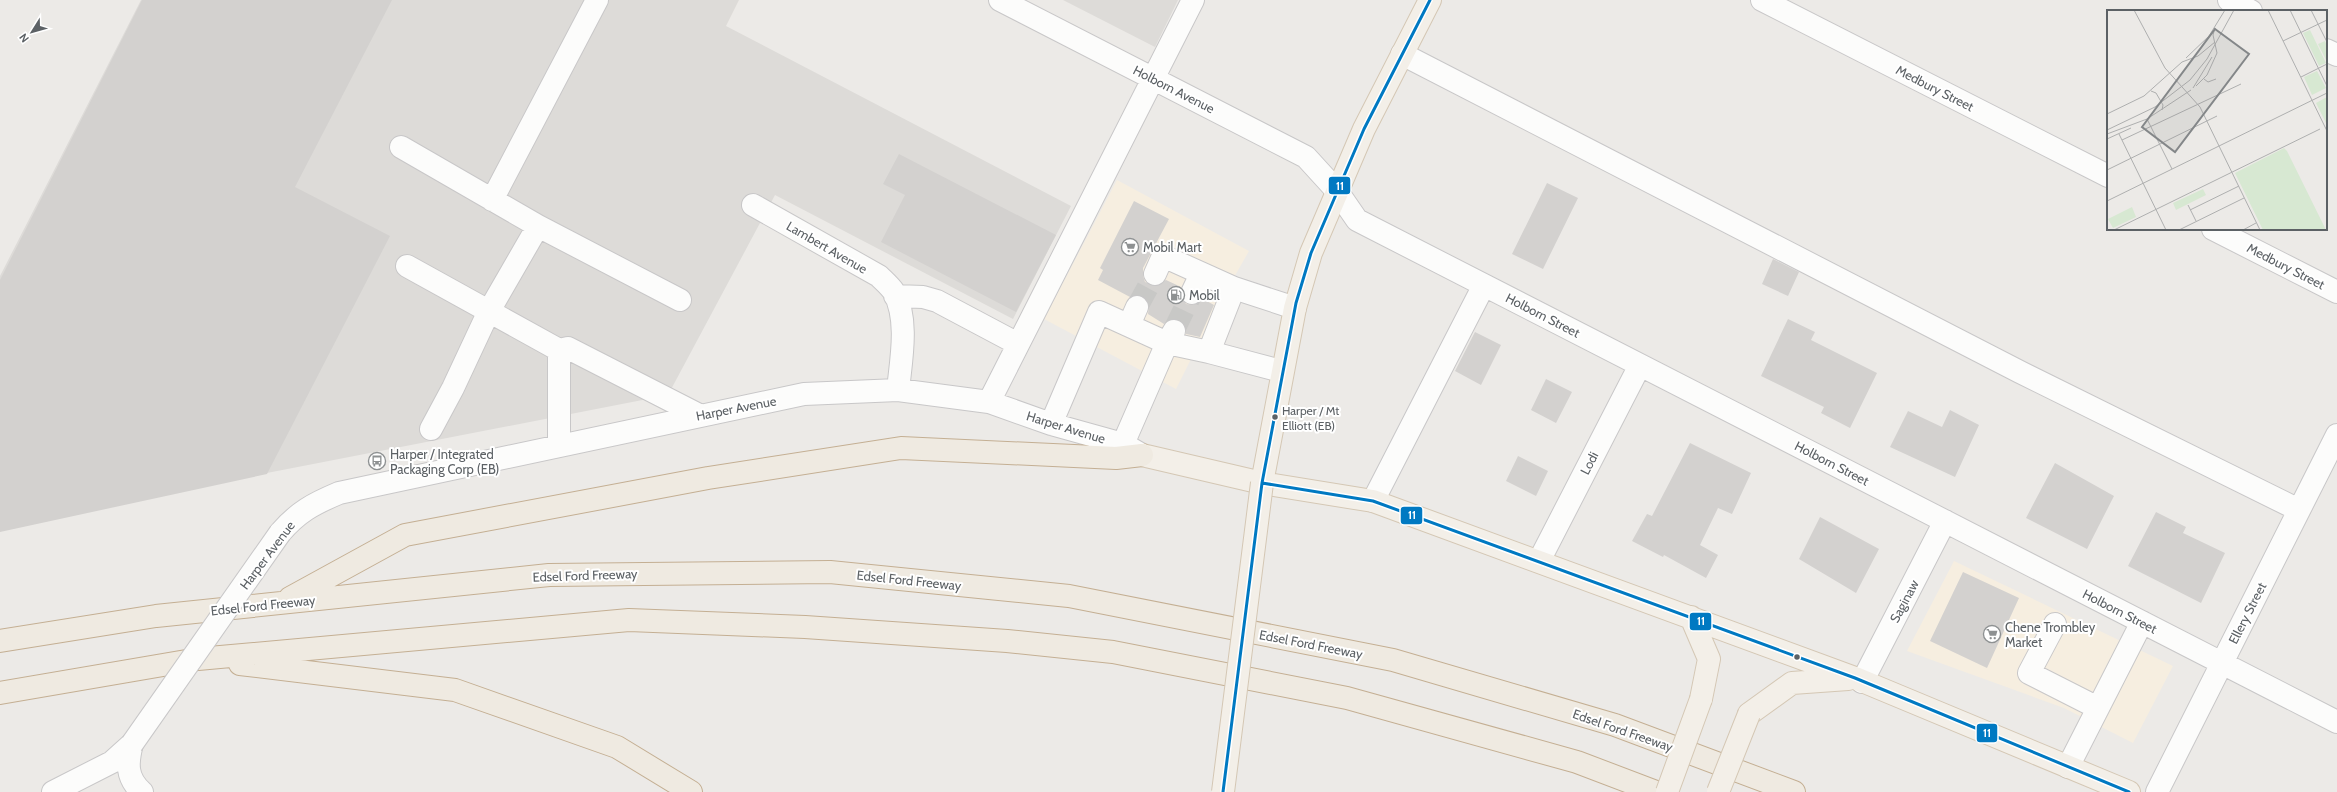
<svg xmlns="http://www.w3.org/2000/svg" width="2337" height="792" viewBox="0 0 2337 792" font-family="Cabin,sans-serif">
<rect width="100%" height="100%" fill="#eceae7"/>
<path fill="#f6eee0" d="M 1117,180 L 1249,251 L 1217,307 L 1176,389 L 1044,319 Z
M 1954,561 L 2173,666 L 2133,743 L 2064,708 L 1907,651 Z"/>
<path fill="#dddbd8" d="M 141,0 L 739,0 L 726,26 L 1071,206 L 1013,319 L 775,195 L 668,395 L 0,525 L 0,276 Z
M 1063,0 L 1178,0 L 1155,47 Z"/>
<path fill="#d3d1cf" d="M 142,0 L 392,0 L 295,187 L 390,236 L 267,474 L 0,532 L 0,280 Z
M 899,154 L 1056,235 L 1016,312 L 881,242 L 905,195 L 883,184 Z
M 1547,183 L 1578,198 L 1543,269 L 1512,254 Z
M 1134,201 L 1169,219 L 1143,268 L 1143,276 L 1145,282 L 1156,286 L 1166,280 L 1181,287 L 1180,294 L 1186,304 L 1193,305 L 1203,299 L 1214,305 L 1200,337 L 1186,334 L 1185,325 L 1180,320 L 1174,319 L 1164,324 L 1148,314 L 1149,305 L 1142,296 L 1130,297 L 1098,280 L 1103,270 L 1100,268 Z
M 1773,259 L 1799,272 L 1788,296 L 1762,284 Z
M 1788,319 L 1815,332 L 1811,340 L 1877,373 L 1850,428 L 1821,413 L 1824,407 L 1761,376 Z
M 1475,332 L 1501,345 L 1481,385 L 1455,371 Z
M 1546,379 L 1572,392 L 1556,423 L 1531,410 Z
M 1950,410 L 1979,425 L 1955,477 L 1890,447 L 1908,411 L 1942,427 Z
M 1690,443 L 1751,473 L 1732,514 L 1718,508 L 1700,545 L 1718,555 L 1706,578 L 1664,555 L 1663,557 L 1632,541 L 1647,514 L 1652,516 Z
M 1518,456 L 1548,471 L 1536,496 L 1506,481 Z
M 2055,463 L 2114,496 L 2087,549 L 2026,518 Z
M 2156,512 L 2186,527 L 2183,533 L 2225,553 L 2201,603 L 2128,566 Z
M 1820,517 L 1879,549 L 1856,593 L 1799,559 Z
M 1963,572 L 2019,598 L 1987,668 L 1930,641 Z"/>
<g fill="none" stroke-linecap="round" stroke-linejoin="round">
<path stroke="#c8c8c6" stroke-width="22" stroke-dasharray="22 11" stroke-linecap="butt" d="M 1137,307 L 1155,274
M 1174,330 L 1192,293"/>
<g stroke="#c8c7c8" stroke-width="24">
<path id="minor" d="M 1000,0 L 1306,157 L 1337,191 L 1357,220 L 2337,722
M 1762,0 L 2108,176
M 2229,0 L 2251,11
M 2326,50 L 2337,55
M 1402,54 L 2020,372 L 2299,510
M 401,147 L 538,226
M 492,200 L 597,0
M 753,205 L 879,276 C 884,281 890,286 894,292 C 909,320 901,360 898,390
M 2213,229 L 2337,292
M 407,266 L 559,350
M 1155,274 L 1163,256 L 1234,288
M 1192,293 L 1201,274
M 895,296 L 923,297 L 937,301 L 1018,344
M 1129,325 L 1137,307
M 1174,331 L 1167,343 L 1209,352
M 1281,371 L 1209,352 L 1234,288 L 1295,308
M 989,402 L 1193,0
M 1051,424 L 1099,312 L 1167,343 L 1123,444
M 431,429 L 453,388 L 489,311 L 538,226 L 680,300
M 559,445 L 559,350 L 568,348 L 699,415
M 1373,501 L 1484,285
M 280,533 C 298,512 313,504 339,493 L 804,394 L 898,390 L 989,402 L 1051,424 L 1123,444 L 1142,455
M 1539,561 L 1640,365
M 2055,624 L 2029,673 L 2098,708
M 1862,682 L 1945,521
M 132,744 C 127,763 126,778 142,792
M 2068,767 L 2142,622
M 53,792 L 112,762 L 132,744
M 2157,792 L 2337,435"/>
</g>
<g stroke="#d4c7b4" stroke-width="24">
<path id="major" d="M 1142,455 L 1262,483 L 1373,501 L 1855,678 L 2129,792
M 1262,483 L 1295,308 L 1311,253 L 1364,129 L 1430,0
M 1691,617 L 1709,659 L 1701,699
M 1749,714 L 1792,683 L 1848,679"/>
</g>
<g stroke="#c4af93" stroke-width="24">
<path id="highway" d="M 290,598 L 405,535 L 708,478 L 901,448 L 1116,458 L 1142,455
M 0,641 L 156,616 L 549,575 L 830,572 L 1069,596 L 1393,660 L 1615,725 L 1794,792
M 240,664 L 455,690 L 617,747 L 691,792
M 0,693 L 198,659 L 629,620 L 805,627 L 1007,641 L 1113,652 L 1347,698 L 1577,762 L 1656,792"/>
</g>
<use href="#minor" stroke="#fcfcfb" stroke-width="22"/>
<use href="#major" stroke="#f3efe8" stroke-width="22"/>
<use href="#highway" stroke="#efeae1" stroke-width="22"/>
<g stroke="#c8c7c8" stroke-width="24" stroke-linecap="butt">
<path id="minor-bridge" d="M 132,744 L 280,533"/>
</g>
<g stroke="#d4c7b4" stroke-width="24" stroke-linecap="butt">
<path id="major-bridge" d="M 1223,792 L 1262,483
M 1667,792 L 1701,699
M 1718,792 L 1749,714"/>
</g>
<use href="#minor-bridge" stroke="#fcfcfb" stroke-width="22"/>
<use href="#major-bridge" stroke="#f3efe8" stroke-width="22"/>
<g stroke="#fff" stroke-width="6">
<path id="bus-1" d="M 1262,483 L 1373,501 L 1855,678 L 2129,792
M 1223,792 L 1262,483 L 1296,303 L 1311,253 L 1364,129 L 1430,0"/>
</g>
<use href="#bus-1" stroke="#0079c2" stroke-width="3"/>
</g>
<defs>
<g id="supermarket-ring" transform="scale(0.9)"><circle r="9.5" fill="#fff" stroke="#8e9192" stroke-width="1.5"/><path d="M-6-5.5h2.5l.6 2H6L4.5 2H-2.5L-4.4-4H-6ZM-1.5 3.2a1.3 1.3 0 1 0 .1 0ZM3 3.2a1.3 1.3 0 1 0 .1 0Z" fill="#8e9192"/></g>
<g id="fuel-ring" transform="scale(0.9)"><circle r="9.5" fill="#fff" stroke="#8e9192" stroke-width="1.5"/><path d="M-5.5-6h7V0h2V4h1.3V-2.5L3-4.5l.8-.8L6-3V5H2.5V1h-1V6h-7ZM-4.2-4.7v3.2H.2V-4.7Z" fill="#8e9192"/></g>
<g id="bus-ring" transform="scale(0.9)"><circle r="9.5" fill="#fff" stroke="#8e9192" stroke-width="1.5"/><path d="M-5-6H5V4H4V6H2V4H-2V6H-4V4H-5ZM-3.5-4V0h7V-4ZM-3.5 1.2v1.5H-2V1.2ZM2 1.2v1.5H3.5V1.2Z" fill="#8e9192"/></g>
</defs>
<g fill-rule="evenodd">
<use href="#supermarket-ring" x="1130" y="247"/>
<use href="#fuel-ring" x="1176" y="295"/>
<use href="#bus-ring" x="377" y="461"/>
<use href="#supermarket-ring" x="1992" y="634"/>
</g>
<g fill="#5c6165" stroke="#fff" stroke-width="1.5">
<circle cx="1275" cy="417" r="3.5"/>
<circle cx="1797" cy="657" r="3.5"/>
</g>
<g text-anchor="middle" stroke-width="4" stroke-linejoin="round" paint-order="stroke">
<g font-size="12" fill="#5c6165" stroke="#fff" text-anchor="start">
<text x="1282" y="415">Harper / Mt<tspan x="1282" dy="15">Elliott (EB)</tspan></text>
</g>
<g font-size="13" fill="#5c6165" stroke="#fff">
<text transform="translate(1935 88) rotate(27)" y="5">Medbury Street</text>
<text transform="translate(1174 89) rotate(27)" y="5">Holborn Avenue</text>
<text transform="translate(827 247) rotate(30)" y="5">Lambert Avenue</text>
<text transform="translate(2286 266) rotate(27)" y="5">Medbury Street</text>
<text transform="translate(1543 315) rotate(27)" y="5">Holborn Street</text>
<text transform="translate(736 408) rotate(-11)" y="5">Harper Avenue</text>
<text transform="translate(1066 427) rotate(17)" y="5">Harper Avenue</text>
<text transform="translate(1589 463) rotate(-63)" y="5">Lodi</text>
<text transform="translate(1832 463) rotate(27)" y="5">Holborn Street</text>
<text transform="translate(267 555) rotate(-53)" y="5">Harper Avenue</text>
<text transform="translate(585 575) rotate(-2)" y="5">Edsel Ford Freeway</text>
<text transform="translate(909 580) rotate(6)" y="5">Edsel Ford Freeway</text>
<text transform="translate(1904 601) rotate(-62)" y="5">Saginaw</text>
<text transform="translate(263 605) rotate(-6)" y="5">Edsel Ford Freeway</text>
<text transform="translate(2120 611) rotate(27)" y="5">Holborn Street</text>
<text transform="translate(2247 613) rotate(-63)" y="5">Ellery Street</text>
<text transform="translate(1311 644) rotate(11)" y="5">Edsel Ford Freeway</text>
<text transform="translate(1623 730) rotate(19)" y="5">Edsel Ford Freeway</text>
</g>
<g font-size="13" fill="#5c6165" stroke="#fff" text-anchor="start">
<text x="1143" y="252">Mobil Mart</text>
<text x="1189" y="300">Mobil</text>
<text x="390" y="459">Harper / Integrated<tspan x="390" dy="15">Packaging Corp (EB)</tspan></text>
<text x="2005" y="632">Chene Trombley<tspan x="2005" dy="15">Market</tspan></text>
</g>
</g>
<g transform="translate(2107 10)">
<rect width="220" height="220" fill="#eceae7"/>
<path d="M 203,20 L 219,53 L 212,56 L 196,23 ZM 218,31 L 220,36 L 220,52 L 211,34 ZM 210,61 L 219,78 L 205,85 L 197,67 ZM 220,87 L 220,113 L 219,113 L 209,93 ZM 177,138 L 180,141 L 219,220 L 156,220 L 128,163 ZM 96,179 L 99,185 L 69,200 L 66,193 ZM 25,197 L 29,207 L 6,218 L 1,209 Z" fill="#d7e8d2"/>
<path fill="none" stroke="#aeafaf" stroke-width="1" d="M 27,0 L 58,58 L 93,97 L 153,220M 161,0 L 220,121M 183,0 L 220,76M 204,0 L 220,32M 176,31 L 220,10M 79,48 L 102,26 L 118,0M 75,52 L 91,46 L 108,32M 194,67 L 220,54M 97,69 L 101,72 L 109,69M 89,76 L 100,65 L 110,43 L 106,25 L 108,18M 86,78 L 105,47M 44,81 L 49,83 L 56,95 L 55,100M 0,104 L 37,86 L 75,52M 40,109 L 65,159M 40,109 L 84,80M 0,120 L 48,97 L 83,70 L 100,49 L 127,0M 0,124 L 40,109M 12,124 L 59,220M 0,129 L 24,118M 15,130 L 134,74M 0,160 L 110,106M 0,191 L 220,83M 81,195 L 89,211M 83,200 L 132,176M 7,220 L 213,119M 72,220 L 137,188M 136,220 L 149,213"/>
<path fill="#848789" fill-opacity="0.15" stroke="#848789" stroke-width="2" d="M 108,19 L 142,44 L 68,142 L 35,117 Z"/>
<rect width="220" height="220" fill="none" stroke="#5c6165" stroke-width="2"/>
</g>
<g stroke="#fff" stroke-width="1.5">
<rect x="1328" y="176" width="23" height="19" rx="4" fill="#0079c2"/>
<rect x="1400" y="506" width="23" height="19" rx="4" fill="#0079c2"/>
<rect x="1689" y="612" width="23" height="19" rx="4" fill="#0079c2"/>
<rect x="1976" y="723" width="22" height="20" rx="4" fill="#0079c2"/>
</g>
<g font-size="11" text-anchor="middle" font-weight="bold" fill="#fff">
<text x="1340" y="190">11</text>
<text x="1412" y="519">11</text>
<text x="1701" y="625">11</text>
<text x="1987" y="737">11</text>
</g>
<g transform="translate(32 32) rotate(233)" stroke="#ffffff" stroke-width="3" paint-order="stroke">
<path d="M0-3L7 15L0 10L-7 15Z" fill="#5c6165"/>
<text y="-6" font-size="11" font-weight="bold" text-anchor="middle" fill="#5c6165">N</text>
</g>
</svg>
